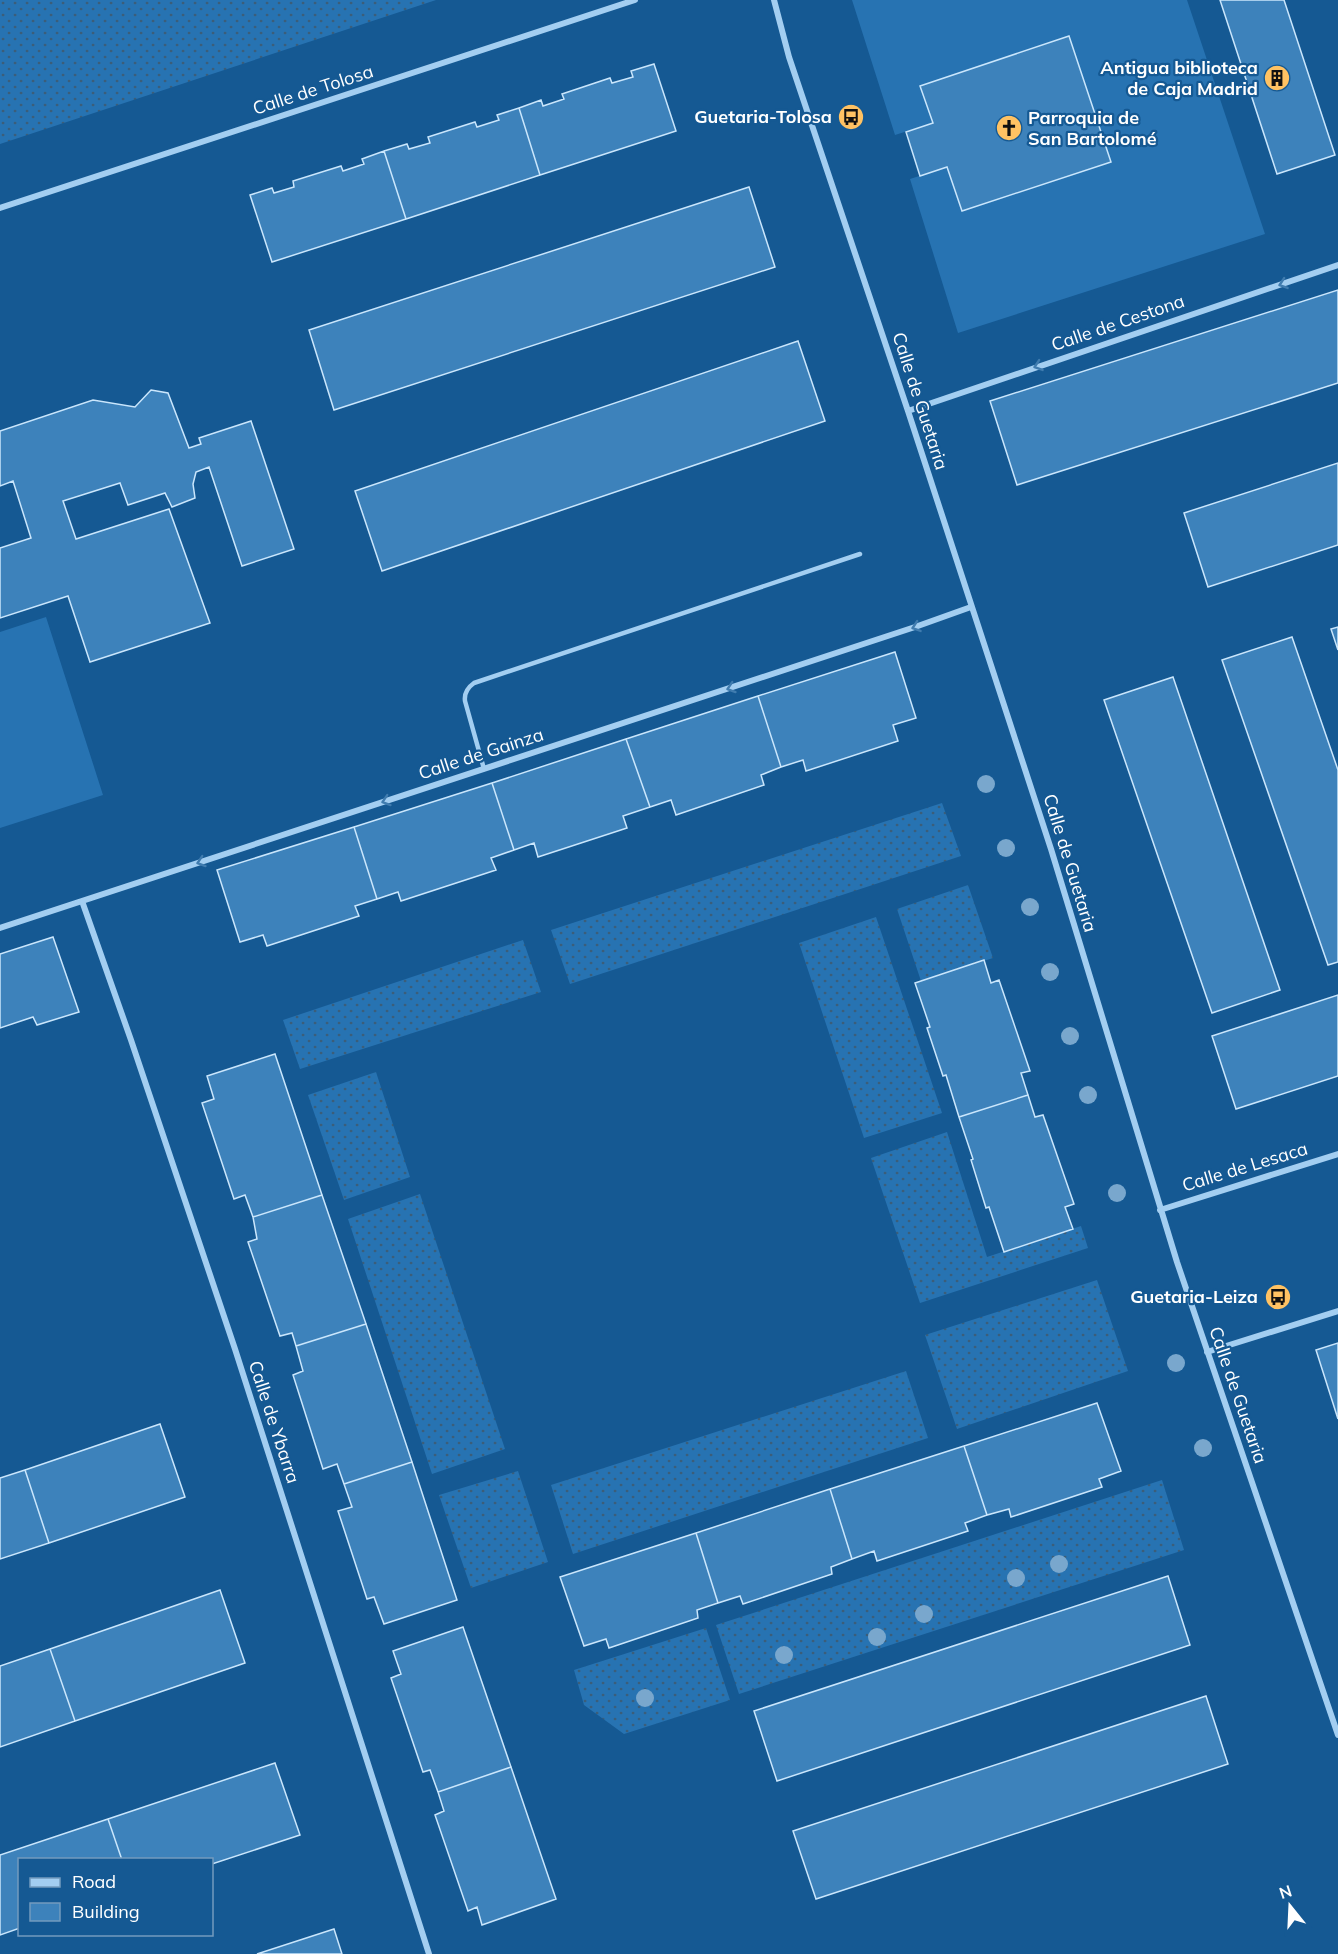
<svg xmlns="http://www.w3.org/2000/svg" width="1338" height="1954" viewBox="0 0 1338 1954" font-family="Mulish,sans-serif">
<defs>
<pattern id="grass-dots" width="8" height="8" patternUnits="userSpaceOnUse" patternTransform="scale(1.5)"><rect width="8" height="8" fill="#2773b2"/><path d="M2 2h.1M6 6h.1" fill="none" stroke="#3b5e7a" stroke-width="1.8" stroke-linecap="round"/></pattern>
</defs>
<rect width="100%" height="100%" fill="#155993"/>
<path fill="url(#grass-dots)" d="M 0,0 L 436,0 L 0,144 Z
M 942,803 L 961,856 L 570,984 L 551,930 Z
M 968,885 L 993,958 L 921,981 L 897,909 Z
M 876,917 L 942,1113 L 864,1138 L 799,943 Z
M 523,940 L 541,992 L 300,1069 L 283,1020 Z
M 376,1072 L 410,1177 L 344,1200 L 308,1095 Z
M 947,1132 L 987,1257 L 1081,1226 L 1088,1248 L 920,1303 L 871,1158 Z
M 420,1194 L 505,1449 L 432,1474 L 348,1219 Z
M 1097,1280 L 1128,1371 L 957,1429 L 925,1335 Z
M 906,1371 L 928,1438 L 573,1554 L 551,1485 Z
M 518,1471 L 548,1562 L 471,1588 L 439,1495 Z
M 1162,1480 L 1184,1550 L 739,1694 L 716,1625 Z
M 706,1628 L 730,1700 L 624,1734 L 584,1705 L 574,1670 Z"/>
<path fill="#2773b2" d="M 852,0 L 1187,0 L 1265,234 L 958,333 L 910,179 L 947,167 L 962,211 L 1111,162 L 1069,36 L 921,86 L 933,123 L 895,135 Z
M 46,617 L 103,795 L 0,828 L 0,632 Z"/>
<path fill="#3d82bb" stroke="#cae6fc" stroke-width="1.5" d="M 1220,0 L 1284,0 L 1335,155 L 1277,174 Z
M 1069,36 L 1111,162 L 962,211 L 947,167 L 920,176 L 906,132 L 933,123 L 920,86 Z
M 654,64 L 676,131 L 540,175 L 519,108 L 541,100 L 543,106 L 564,99 L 562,94 L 610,78 L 612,83 L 633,77 L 631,71 Z
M 519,108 L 540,175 L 406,219 L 384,151 L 407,144 L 409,149 L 430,143 L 428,137 L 475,122 L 477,127 L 499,120 L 497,115 Z
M 384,151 L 406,219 L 272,262 L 250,195 L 272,188 L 274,193 L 294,187 L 293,181 L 341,166 L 343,171 L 364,164 L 362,159 Z
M 749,187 L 775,267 L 334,410 L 309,330 Z
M 1338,290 L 1338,383 L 1017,485 L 990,401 Z
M 798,341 L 825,421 L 382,571 L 355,491 Z
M 151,390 L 168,393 L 189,448 L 201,444 L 199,438 L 251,421 L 294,549 L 242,566 L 209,467 L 196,472 L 193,484 L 195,498 L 172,507 L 165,493 L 128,505 L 120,483 L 63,501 L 76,539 L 169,509 L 210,623 L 90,662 L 68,596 L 0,618 L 0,548 L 31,538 L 13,481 L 0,486 L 0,431 L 93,400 L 135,407 Z
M 1338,463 L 1338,545 L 1208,587 L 1184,513 Z
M 1338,627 L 1338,650 L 1331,629 Z
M 1292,637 L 1338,770 L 1338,962 L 1328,965 L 1222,660 Z
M 895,652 L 916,718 L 893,725 L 898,741 L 806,771 L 803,760 L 781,767 L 758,696 Z
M 1173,677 L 1280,990 L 1212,1013 L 1104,700 Z
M 758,696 L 781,767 L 761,775 L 764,785 L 676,815 L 671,800 L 650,807 L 626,739 Z
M 626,739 L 650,807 L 623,816 L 627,828 L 538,857 L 534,843 L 514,850 L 492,783 Z
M 492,783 L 514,850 L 491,858 L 496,870 L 401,901 L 398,892 L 377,899 L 354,827 Z
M 354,827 L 377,899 L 355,906 L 359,916 L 267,946 L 263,935 L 240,942 L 217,870 Z
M 53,937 L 79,1012 L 37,1025 L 33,1017 L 0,1028 L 0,954 Z
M 984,960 L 991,983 L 999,980 L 1030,1071 L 1021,1073 L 1028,1095 L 959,1117 L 946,1075 L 943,1076 L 927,1028 L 930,1027 L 915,983 Z
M 1338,995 L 1338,1076 L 1236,1109 L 1212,1036 Z
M 275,1054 L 322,1195 L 253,1217 L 245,1195 L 234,1199 L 202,1103 L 214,1099 L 207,1076 Z
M 1028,1095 L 1035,1117 L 1043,1115 L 1074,1204 L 1065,1207 L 1073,1229 L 1004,1252 L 989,1207 L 986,1208 L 971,1160 L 973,1159 L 959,1117 Z
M 322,1195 L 366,1324 L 296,1346 L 292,1333 L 280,1336 L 248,1242 L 257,1239 L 253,1217 Z
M 366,1324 L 412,1462 L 344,1484 L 337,1464 L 323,1469 L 293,1375 L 303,1371 L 296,1346 Z
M 1338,1343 L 1338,1419 L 1316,1350 Z
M 1097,1403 L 1121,1471 L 1099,1479 L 1102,1487 L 1011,1517 L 1009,1509 L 987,1515 L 964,1446 Z
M 160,1424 L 185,1497 L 49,1543 L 25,1470 Z
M 964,1446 L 987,1515 L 965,1523 L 968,1531 L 877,1561 L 874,1551 L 852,1559 L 830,1489 Z
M 412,1462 L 457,1600 L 384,1624 L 374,1597 L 367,1599 L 338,1511 L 352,1507 L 344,1484 Z
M 25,1470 L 49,1543 L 0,1559 L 0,1478 Z
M 830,1489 L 852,1559 L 831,1567 L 832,1574 L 743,1604 L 740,1596 L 718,1603 L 696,1533 Z
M 696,1533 L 718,1603 L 697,1610 L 698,1618 L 609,1648 L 606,1639 L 584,1646 L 560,1577 Z
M 1168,1576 L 1190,1645 L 777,1781 L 754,1711 Z
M 220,1590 L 245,1663 L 75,1721 L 50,1649 Z
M 463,1627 L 511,1767 L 438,1792 L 430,1770 L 423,1772 L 391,1678 L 401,1674 L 393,1651 Z
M 50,1649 L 75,1721 L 0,1747 L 0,1666 Z
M 1206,1696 L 1228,1764 L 816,1899 L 793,1831 Z
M 275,1763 L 300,1835 L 212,1864 L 212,1860 L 122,1860 L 108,1819 Z
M 511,1767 L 556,1899 L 482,1925 L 477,1907 L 468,1911 L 435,1815 L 444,1811 L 438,1792 Z
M 108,1819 L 122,1860 L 20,1860 L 20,1928 L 0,1935 L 0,1855 Z
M 334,1929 L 342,1954 L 257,1954 Z"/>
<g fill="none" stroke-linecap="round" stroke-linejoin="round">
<path stroke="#a3cef1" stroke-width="4.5" d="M 484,769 L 465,701 C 464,693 467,688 474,683 L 860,554"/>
<path stroke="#a3cef1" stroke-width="6" d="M 774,0 L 789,57 L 908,411 L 1051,849 L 1177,1262 L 1338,1735
M 0,208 L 635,0
M 908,411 L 1338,265
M 82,901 L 131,1040 L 235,1349 L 429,1954
M 0,928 L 915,627 L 971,607
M 1160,1210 L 1338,1154
M 1207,1352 L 1338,1311"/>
</g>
<g fill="#79a7cd">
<circle cx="986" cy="784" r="9"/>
<circle cx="1006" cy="848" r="9"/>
<circle cx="1030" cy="907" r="9"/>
<circle cx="1050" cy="972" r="9"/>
<circle cx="1070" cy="1036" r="9"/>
<circle cx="1088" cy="1095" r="9"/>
<circle cx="1117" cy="1193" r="9"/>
<circle cx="1176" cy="1363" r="9"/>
<circle cx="1203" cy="1448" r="9"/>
<circle cx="1059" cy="1564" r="9"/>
<circle cx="1016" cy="1578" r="9"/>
<circle cx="924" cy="1614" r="9"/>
<circle cx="877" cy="1637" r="9"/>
<circle cx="784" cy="1655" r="9"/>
<circle cx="645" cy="1698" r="9"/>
</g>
<defs><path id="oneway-chevron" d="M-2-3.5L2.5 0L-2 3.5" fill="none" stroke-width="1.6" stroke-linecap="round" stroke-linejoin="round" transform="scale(1.5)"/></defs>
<g stroke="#407caf">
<use href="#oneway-chevron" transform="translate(1283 284) rotate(161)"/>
<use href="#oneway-chevron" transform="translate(1038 366) rotate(161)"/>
<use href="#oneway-chevron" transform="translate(916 627) rotate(161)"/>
<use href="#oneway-chevron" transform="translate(731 688) rotate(162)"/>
<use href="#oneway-chevron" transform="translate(386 801) rotate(162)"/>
<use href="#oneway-chevron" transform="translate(201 862) rotate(162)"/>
</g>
<defs>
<g id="building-disc" transform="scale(1.35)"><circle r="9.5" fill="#ffc263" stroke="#155993"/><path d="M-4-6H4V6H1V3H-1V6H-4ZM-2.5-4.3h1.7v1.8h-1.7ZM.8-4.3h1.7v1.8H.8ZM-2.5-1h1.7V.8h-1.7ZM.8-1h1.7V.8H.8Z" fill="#111"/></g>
<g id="bus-disc" transform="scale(1.35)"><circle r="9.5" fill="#ffc263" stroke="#155993"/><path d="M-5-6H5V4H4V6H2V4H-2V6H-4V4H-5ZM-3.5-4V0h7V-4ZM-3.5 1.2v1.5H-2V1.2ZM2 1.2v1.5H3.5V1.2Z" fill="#111"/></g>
<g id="church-disc" transform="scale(1.35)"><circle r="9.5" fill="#ffc263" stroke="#155993"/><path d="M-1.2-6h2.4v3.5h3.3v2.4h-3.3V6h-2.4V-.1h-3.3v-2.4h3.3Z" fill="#111"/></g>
</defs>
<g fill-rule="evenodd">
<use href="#building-disc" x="1277" y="78"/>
<use href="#bus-disc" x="851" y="117"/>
<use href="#church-disc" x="1009" y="128"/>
<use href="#bus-disc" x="1278" y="1297"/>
</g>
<g text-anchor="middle" stroke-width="4.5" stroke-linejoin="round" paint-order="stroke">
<g font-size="18" font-weight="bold" fill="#fff" stroke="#155993" text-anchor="end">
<text x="1258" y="74">Antigua biblioteca<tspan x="1258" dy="21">de Caja Madrid</tspan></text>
<text x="832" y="123">Guetaria-Tolosa</text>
<text x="1028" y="124" text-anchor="start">Parroquia de<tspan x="1028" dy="21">San Bartolomé</tspan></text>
<text x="1258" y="1303">Guetaria-Leiza</text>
</g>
<g font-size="18" fill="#fff" stroke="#155993">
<text transform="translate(313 90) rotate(-18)" y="6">Calle de Tolosa</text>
<text transform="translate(1118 323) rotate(-19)" y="6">Calle de Cestona</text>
<text transform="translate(920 401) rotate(72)" y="6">Calle de Guetaria</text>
<text transform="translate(481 754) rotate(-18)" y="6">Calle de Gainza</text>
<text transform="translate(1070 863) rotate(73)" y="6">Calle de Guetaria</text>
<text transform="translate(1245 1167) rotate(-17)" y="6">Calle de Lesaca</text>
<text transform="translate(1238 1395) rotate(71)" y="6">Calle de Guetaria</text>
<text transform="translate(274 1422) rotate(72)" y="6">Calle de Ybarra</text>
</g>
</g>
<rect x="18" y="1858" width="195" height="78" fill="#155993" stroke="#739bbe" stroke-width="1.5"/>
<rect x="30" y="1878" width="30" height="9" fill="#a3cef1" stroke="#739bbe" stroke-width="1.5"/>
<text x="72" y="1888" font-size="18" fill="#ffffff">Road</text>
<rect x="30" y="1903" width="30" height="18" fill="#3d82bb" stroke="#739bbe" stroke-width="1.5"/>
<text x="72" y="1918" font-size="18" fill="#ffffff">Building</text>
<g transform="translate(1290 1906) rotate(342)" stroke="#155993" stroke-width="4.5" paint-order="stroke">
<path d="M0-4.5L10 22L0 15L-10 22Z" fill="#ffffff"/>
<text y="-9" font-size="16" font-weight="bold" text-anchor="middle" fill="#ffffff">N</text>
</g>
</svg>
